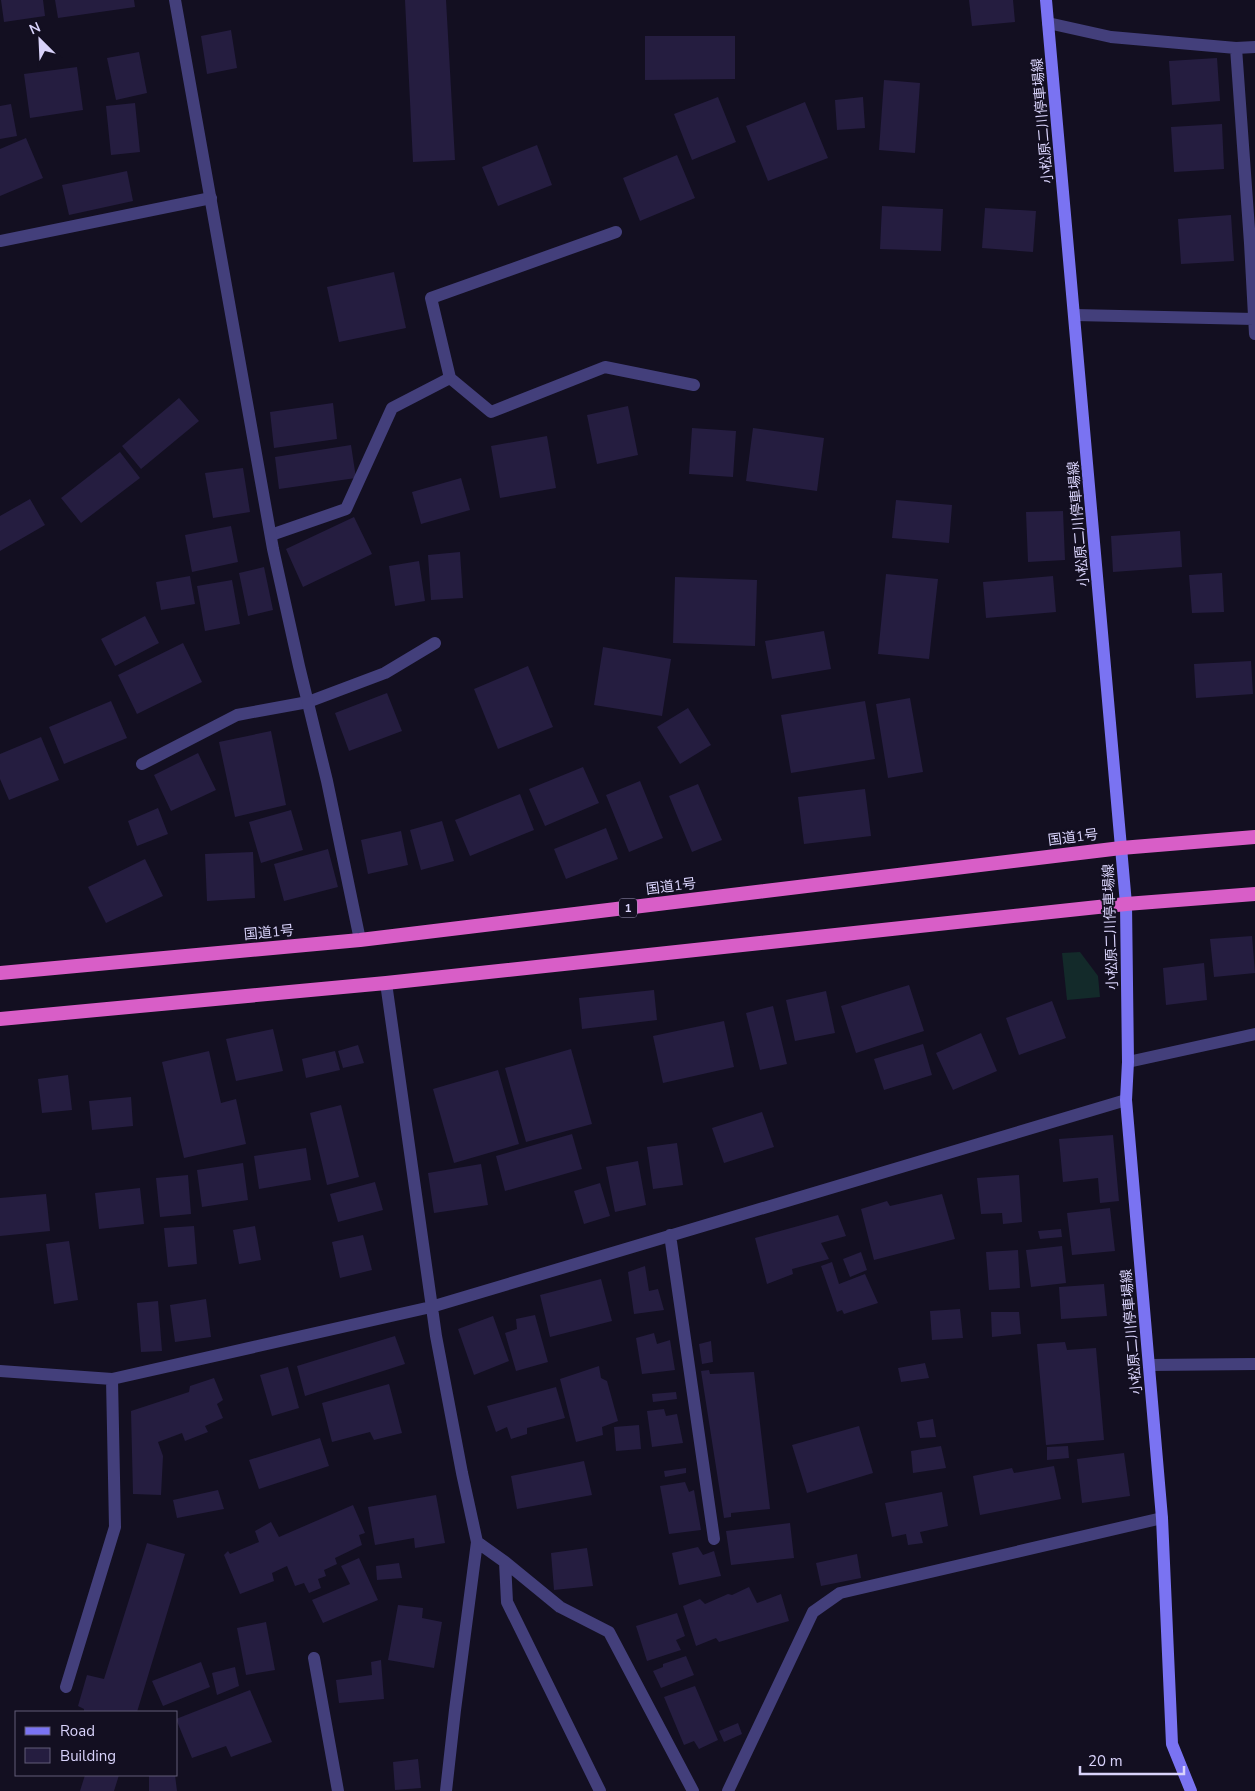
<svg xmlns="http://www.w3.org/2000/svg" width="1255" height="1791" viewBox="0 0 1255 1791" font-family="'Nunito Sans','Noto Sans JP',sans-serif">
<rect width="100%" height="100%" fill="#130f21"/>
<path fill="#132a2a" d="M 1080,952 L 1098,976 L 1100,997 L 1067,1000 L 1062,953 Z"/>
<path fill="#251d40" d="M 1,0 L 43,0 L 45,16 L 4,22 Z
M 55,0 L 134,0 L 135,7 L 58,18 Z
M 405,0 L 446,0 L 455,160 L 413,162 Z
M 969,0 L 1013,0 L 1015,22 L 972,26 Z
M 231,30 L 237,68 L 207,74 L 201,36 Z
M 645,36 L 735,36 L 735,79 L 645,80 Z
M 139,52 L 147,93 L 116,100 L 107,58 Z
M 1217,58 L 1220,101 L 1172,105 L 1169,61 Z
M 77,67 L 83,110 L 30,118 L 24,74 Z
M 884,80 L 920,83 L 915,153 L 879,150 Z
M 718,97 L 736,142 L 692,160 L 674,114 Z
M 863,97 L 865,128 L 837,130 L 835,100 Z
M 805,102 L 828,158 L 768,181 L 746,126 Z
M 135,103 L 140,152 L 111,155 L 106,106 Z
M 11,104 L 17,136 L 0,139 L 0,106 Z
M 1222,124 L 1224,169 L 1174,172 L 1171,127 Z
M 26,138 L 43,178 L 0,196 L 0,149 Z
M 537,145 L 552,185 L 498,206 L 482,167 Z
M 677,155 L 695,198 L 640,221 L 623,178 Z
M 127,171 L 133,201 L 69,215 L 62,185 Z
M 882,206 L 943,209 L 941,251 L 880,249 Z
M 985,208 L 1036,211 L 1033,252 L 982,248 Z
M 1231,215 L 1234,261 L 1181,264 L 1178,219 Z
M 394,272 L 406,328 L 339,342 L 327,287 Z
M 179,398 L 199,421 L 141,469 L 122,446 Z
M 333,403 L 337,439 L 274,448 L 270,412 Z
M 628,406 L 638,455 L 597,464 L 587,415 Z
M 692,428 L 736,431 L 733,477 L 689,474 Z
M 753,428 L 824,438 L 817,491 L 746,481 Z
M 547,436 L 556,488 L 500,498 L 491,446 Z
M 351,445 L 356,478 L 279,489 L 275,457 Z
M 120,452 L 140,478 L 81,523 L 61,498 Z
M 243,468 L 250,512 L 213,518 L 205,473 Z
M 461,478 L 470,510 L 421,524 L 412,492 Z
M 30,499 L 45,525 L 0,551 L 0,516 Z
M 896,500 L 952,505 L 949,543 L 892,538 Z
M 1063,511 L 1065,560 L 1028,562 L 1026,512 Z
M 354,517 L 372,554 L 303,587 L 286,549 Z
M 231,526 L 238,562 L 192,572 L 185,535 Z
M 1180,531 L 1182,567 L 1113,572 L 1111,536 Z
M 460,552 L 463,598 L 431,600 L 428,555 Z
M 419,561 L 425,601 L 395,606 L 389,566 Z
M 264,567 L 273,610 L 248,616 L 239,573 Z
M 1222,573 L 1224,612 L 1192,613 L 1189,575 Z
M 886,574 L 938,579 L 929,659 L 878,654 Z
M 190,576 L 195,604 L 161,610 L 156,582 Z
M 1053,576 L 1056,612 L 986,618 L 983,582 Z
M 675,577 L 757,580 L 755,646 L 673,643 Z
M 232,580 L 240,624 L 205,631 L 197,586 Z
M 145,616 L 159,643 L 115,666 L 101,639 Z
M 824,631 L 831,669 L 772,679 L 765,641 Z
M 183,643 L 202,682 L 137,714 L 118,675 Z
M 603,647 L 671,659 L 662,716 L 594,705 Z
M 1251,661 L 1253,694 L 1196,698 L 1194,664 Z
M 528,666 L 553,727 L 498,749 L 474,689 Z
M 387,693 L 402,731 L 349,751 L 335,713 Z
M 910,698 L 923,772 L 888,778 L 876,704 Z
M 111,701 L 127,738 L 64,764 L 49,727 Z
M 865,701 L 875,759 L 791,773 L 781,715 Z
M 688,708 L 711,745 L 680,764 L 657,727 Z
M 271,731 L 286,805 L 235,817 L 219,742 Z
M 41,737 L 59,780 L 9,800 L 0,779 L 0,754 Z
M 198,753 L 216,790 L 171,811 L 154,775 Z
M 583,767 L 599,803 L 545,826 L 529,789 Z
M 640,781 L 663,838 L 629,852 L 606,795 Z
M 698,784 L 722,840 L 692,852 L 669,796 Z
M 865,789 L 871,836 L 804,844 L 798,797 Z
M 520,794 L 534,830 L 470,856 L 455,820 Z
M 158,808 L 168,834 L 137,846 L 128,821 Z
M 291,810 L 303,850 L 261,863 L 249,822 Z
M 442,821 L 454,861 L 421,870 L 410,830 Z
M 606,828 L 618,859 L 566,879 L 554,849 Z
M 401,831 L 408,865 L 368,874 L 361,840 Z
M 328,849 L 338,887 L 284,901 L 274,864 Z
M 253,852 L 255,898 L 207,901 L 205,854 Z
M 145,859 L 163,896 L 106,923 L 88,887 Z
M 1252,936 L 1255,973 L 1214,977 L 1210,939 Z
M 1204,963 L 1207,1000 L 1166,1005 L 1163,968 Z
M 909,985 L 924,1031 L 856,1053 L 841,1006 Z
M 654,990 L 657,1020 L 582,1029 L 579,998 Z
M 826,991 L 835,1033 L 795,1041 L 786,1000 Z
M 1052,1001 L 1066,1038 L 1019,1055 L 1006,1018 Z
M 773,1006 L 787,1064 L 760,1070 L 746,1013 Z
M 724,1021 L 734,1067 L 663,1083 L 653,1036 Z
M 273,1029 L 283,1071 L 236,1081 L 226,1039 Z
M 981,1033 L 997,1071 L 953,1090 L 936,1053 Z
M 923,1044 L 932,1075 L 884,1090 L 874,1059 Z
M 358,1045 L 364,1063 L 343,1068 L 338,1051 Z
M 571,1049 L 592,1124 L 526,1142 L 505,1068 Z
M 209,1051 L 221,1103 L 236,1099 L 246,1144 L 184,1158 L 162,1062 Z
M 335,1051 L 340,1070 L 306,1078 L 302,1059 Z
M 498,1070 L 519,1144 L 454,1163 L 433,1089 Z
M 68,1075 L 72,1110 L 42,1113 L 38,1079 Z
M 131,1097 L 133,1126 L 92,1130 L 89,1101 Z
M 341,1105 L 359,1177 L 327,1185 L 310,1113 Z
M 762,1112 L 774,1147 L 724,1163 L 712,1128 Z
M 572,1134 L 582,1169 L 505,1191 L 496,1156 Z
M 1113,1135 L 1119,1201 L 1100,1203 L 1098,1178 L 1063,1182 L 1059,1139 Z
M 677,1143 L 683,1185 L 653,1189 L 647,1147 Z
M 306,1148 L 311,1180 L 259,1189 L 254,1156 Z
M 638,1161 L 646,1205 L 615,1212 L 606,1167 Z
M 243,1163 L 248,1200 L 202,1207 L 197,1170 Z
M 481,1164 L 488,1205 L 434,1213 L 428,1173 Z
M 188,1175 L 191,1214 L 160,1217 L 156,1178 Z
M 1019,1175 L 1022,1222 L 1003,1224 L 1002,1213 L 981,1214 L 977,1178 Z
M 375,1182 L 383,1210 L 338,1222 L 330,1194 Z
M 600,1183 L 610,1216 L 584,1224 L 574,1191 Z
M 140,1188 L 144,1224 L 99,1229 L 95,1193 Z
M 46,1194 L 50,1231 L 0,1236 L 0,1198 Z
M 942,1194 L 955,1239 L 874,1260 L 861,1209 L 887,1201 L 890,1206 Z
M 1110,1208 L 1115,1251 L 1072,1255 L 1067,1213 Z
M 838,1215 L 846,1236 L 821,1243 L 829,1259 L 792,1269 L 793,1274 L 767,1284 L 755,1238 Z
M 194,1226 L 197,1264 L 168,1267 L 164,1228 Z
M 255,1226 L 261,1260 L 239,1264 L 233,1230 Z
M 1061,1229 L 1062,1237 L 1040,1239 L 1038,1231 Z
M 363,1235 L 372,1270 L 340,1278 L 332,1242 Z
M 69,1241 L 78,1300 L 54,1304 L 46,1244 Z
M 1062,1246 L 1066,1283 L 1031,1287 L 1026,1250 Z
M 1018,1250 L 1020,1288 L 989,1290 L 986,1252 Z
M 861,1252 L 867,1270 L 850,1277 L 843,1259 Z
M 832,1262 L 839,1284 L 865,1274 L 878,1303 L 844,1314 L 842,1310 L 837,1312 L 821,1266 Z
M 645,1266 L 649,1291 L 658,1289 L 664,1310 L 634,1314 L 628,1272 Z
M 601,1279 L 612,1321 L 550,1337 L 540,1295 Z
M 1104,1284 L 1107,1316 L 1061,1319 L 1059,1287 Z
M 206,1299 L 211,1337 L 175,1342 L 170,1305 Z
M 158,1301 L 162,1351 L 141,1352 L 137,1303 Z
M 960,1309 L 963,1338 L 932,1340 L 930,1311 Z
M 991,1312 L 1019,1312 L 1021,1334 L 992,1337 Z
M 535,1315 L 548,1362 L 516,1371 L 505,1333 L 517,1329 L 516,1319 Z
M 493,1316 L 509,1361 L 474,1375 L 458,1329 Z
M 654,1333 L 657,1344 L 670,1340 L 675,1370 L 642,1374 L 636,1338 Z
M 395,1336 L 405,1364 L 305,1396 L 297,1366 Z
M 711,1341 L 713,1362 L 702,1364 L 699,1344 Z
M 1065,1342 L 1067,1350 L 1096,1348 L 1104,1440 L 1046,1445 L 1037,1344 Z
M 925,1363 L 929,1378 L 901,1382 L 898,1368 Z
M 599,1366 L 601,1378 L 607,1381 L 618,1421 L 602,1427 L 603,1435 L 576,1442 L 560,1379 Z
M 288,1367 L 299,1408 L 272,1416 L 260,1375 Z
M 709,1370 L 710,1374 L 754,1372 L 770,1509 L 731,1513 L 731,1517 L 724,1518 L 701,1371 Z
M 214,1378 L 223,1400 L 217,1404 L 223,1418 L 205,1426 L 208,1432 L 185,1441 L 182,1433 L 158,1442 L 163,1456 L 161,1495 L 133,1494 L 131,1411 L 189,1392 L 190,1386 Z
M 389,1384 L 402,1433 L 374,1440 L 370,1432 L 332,1442 L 322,1403 Z
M 556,1387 L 565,1418 L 527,1428 L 527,1434 L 511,1439 L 507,1427 L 496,1432 L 487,1406 Z
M 676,1392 L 677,1399 L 653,1402 L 652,1394 Z
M 664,1409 L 666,1416 L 677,1414 L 683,1443 L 652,1447 L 647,1411 Z
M 933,1419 L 936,1437 L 920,1438 L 917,1422 Z
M 639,1425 L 641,1449 L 616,1451 L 614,1427 Z
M 859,1426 L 873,1473 L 807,1493 L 792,1445 Z
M 320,1438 L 329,1466 L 259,1489 L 249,1460 Z
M 941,1446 L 946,1468 L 913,1473 L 911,1451 Z
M 1068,1446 L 1069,1458 L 1047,1460 L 1047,1447 Z
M 1124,1453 L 1130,1496 L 1082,1503 L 1077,1459 Z
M 584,1461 L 592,1495 L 517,1509 L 511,1476 Z
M 1054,1466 L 1061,1499 L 980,1515 L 973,1476 L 1012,1468 L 1014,1473 Z
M 686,1468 L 686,1473 L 665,1477 L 664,1471 Z
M 685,1482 L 689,1492 L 694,1490 L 701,1530 L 669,1534 L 660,1486 Z
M 218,1490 L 224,1509 L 177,1518 L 173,1500 Z
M 942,1492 L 948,1526 L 920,1532 L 923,1543 L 908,1545 L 906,1534 L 892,1537 L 885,1503 Z
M 436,1495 L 445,1543 L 415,1548 L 414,1538 L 375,1545 L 368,1507 Z
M 353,1505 L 365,1533 L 359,1535 L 362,1545 L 335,1558 L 337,1564 L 324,1570 L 326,1576 L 318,1579 L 321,1588 L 309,1593 L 304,1583 L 295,1586 L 287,1566 L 272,1573 L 274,1581 L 240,1594 L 224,1555 L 228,1551 L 230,1554 L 259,1542 L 255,1531 L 271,1522 L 279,1537 Z
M 790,1523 L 794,1558 L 731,1565 L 726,1531 Z
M 147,1543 L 185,1554 L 137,1712 L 84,1712 L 84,1709 L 78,1706 L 87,1675 L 104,1679 Z
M 698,1547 L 703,1555 L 714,1551 L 721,1576 L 679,1585 L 672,1553 Z
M 587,1548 L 593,1586 L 554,1590 L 551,1553 Z
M 857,1554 L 861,1578 L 821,1586 L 816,1563 Z
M 359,1558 L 378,1600 L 323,1623 L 312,1600 L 350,1584 L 341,1566 Z
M 399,1563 L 402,1578 L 377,1580 L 376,1566 Z
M 749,1587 L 757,1603 L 781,1594 L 789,1621 L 719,1642 L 716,1638 L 696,1646 L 683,1606 L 700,1599 L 705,1604 L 728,1594 L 732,1595 Z
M 398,1605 L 423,1608 L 422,1618 L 442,1622 L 434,1668 L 388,1660 Z
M 677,1613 L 685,1636 L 676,1640 L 681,1650 L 647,1661 L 636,1626 Z
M 266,1622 L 275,1670 L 246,1675 L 237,1628 Z
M 686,1656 L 694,1675 L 661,1688 L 653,1671 L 663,1667 L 663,1664 Z
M 381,1660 L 384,1699 L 339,1703 L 336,1680 L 372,1675 L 371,1662 Z
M 201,1662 L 210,1687 L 163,1706 L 152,1681 Z
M 235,1667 L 239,1686 L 217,1695 L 212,1673 Z
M 695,1686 L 718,1740 L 699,1749 L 694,1741 L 684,1745 L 664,1697 Z
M 250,1690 L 272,1742 L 231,1757 L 226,1746 L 192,1758 L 176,1719 Z
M 738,1723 L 742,1734 L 724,1742 L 719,1731 Z
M 418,1759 L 421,1788 L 395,1790 L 393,1762 Z
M 85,1775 L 119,1775 L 114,1791 L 80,1791 Z
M 149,1775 L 175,1775 L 177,1791 L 149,1791 Z"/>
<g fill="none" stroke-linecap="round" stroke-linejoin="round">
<path stroke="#433f7b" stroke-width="12" d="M 1048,23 L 1111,37 L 1236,48 L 1255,47
M 1236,48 L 1250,243 L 1255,334
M 0,241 L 211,198
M 1075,315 L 1254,319
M 450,378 L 431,298 L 616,232
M 271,535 L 346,509 L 392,408 L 450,378 L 491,412 L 605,367 L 694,385
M 142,764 L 237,715 L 308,702 L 385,673 L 435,643
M 386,983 L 436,1336 L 462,1473 L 477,1542 L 455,1710 L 446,1791
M 1128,1062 L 1255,1034
M 670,1235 L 714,1539
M 1149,1365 L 1255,1364
M 0,1371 L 112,1379 L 431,1307 L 1126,1100
M 477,1542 L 505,1562 L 507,1602 L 600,1791
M 505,1562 L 560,1607 L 609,1632 L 693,1791
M 314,1658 L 338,1791
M 66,1687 L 115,1527 L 112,1379
M 728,1791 L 813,1612 L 840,1593 L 1162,1518"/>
<path stroke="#433f7b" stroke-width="12" d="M 175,0 L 273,549 L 299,666 L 327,781 L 360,940"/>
<path stroke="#7a73f2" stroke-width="12" d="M 1046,0 L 1126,904 L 1128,1062 L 1126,1100 L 1162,1518 L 1172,1744 L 1191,1791"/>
<path stroke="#d85ec7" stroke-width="14" d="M 0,973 L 360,940 L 1121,848 L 1255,837
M 0,1019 L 386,983 L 1126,904 L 1255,894"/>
</g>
<g text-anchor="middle" stroke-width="4" stroke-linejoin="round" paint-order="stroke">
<rect fill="#130f21" stroke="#9e98ba" stroke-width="1" x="619" y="898.5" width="18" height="19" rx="4"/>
<g font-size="12" font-weight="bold" fill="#d9d3fb">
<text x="628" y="912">1</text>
</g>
<g font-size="14" fill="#d9d3fb" stroke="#130f21">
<text transform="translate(1042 121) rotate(-95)" y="5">小松原二川停車場線</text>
<text transform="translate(1078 524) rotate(-95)" y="5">小松原二川停車場線</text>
<text transform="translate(1073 837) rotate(-7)" y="5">国道1号</text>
<text transform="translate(671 886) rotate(-7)" y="5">国道1号</text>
<text transform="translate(1110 927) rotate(-92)" y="5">小松原二川停車場線</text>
<text transform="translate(269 932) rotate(-5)" y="5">国道1号</text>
<text transform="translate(1131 1332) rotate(-95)" y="5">小松原二川停車場線</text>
</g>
</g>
<rect x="15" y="1711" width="162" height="65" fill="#130f21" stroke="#625d78"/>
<rect x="25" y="1727" width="25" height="8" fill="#7a73f2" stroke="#625d78"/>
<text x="60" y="1736" font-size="15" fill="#d9d3fb">Road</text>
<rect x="25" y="1748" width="25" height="15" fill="#251d40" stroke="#625d78"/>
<text x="60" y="1761" font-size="15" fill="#d9d3fb">Building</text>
<g transform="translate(40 40) rotate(336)" stroke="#130f21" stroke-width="4" paint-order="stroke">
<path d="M0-4L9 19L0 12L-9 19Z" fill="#d9d3fb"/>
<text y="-8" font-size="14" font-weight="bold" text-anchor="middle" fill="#d9d3fb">N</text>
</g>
<path d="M1080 1766v8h104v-8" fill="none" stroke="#d9d3fb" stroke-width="2.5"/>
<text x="1088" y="1766" font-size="15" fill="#d9d3fb" stroke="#130f21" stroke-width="4" paint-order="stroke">20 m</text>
</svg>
